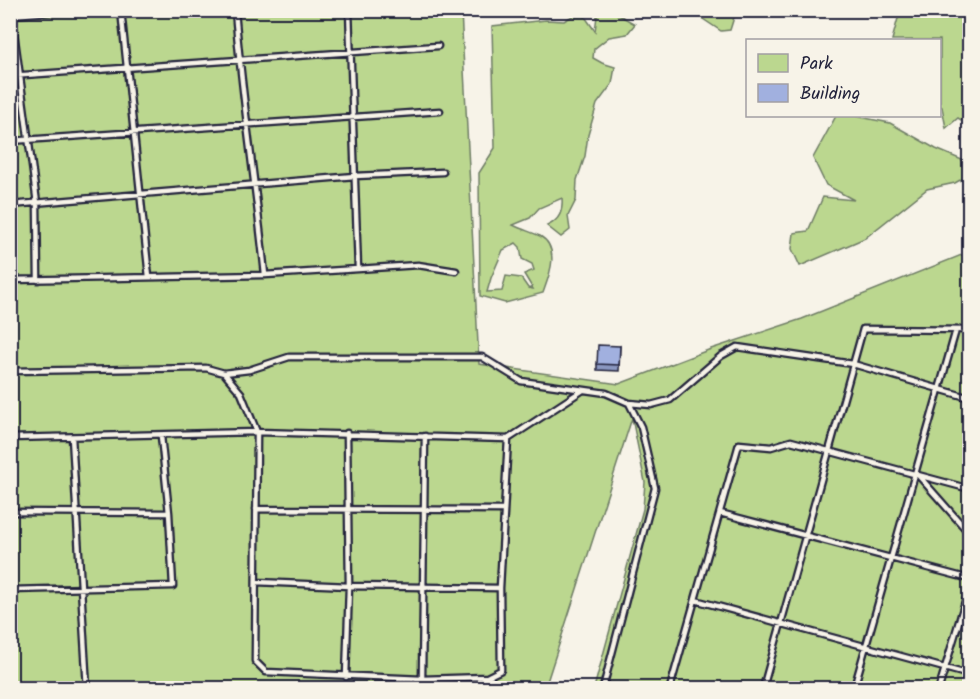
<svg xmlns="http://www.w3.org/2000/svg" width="980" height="699" viewBox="0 0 980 699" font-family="Kalam,sans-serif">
<rect width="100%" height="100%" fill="#f7f3e8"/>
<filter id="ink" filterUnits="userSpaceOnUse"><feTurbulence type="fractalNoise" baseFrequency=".0167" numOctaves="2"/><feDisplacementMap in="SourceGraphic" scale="12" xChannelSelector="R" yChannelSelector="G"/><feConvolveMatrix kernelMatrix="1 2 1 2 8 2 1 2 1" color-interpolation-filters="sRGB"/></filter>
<g filter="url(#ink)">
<path fill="#bbd78f" stroke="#6e7c65" stroke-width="1.5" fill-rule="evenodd" d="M 10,11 L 461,11 L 479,364 L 619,384 L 711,349 L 802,319 L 969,252 L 969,688 L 594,688 L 643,509 L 645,482 L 632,418 L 545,688 L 11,688 Z
M 600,11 L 612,11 L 635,24 L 627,34 L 609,37 L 594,49 L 593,58 L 602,63 L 615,67 L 612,84 L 597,104 L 588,135 L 585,156 L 577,180 L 576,200 L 568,216 L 570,230 L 561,237 L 547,226 C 560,220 563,211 562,198 L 539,208 L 530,218 L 513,225 C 521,229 531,232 540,236 C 561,248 549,276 543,293 L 505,303 L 480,296 L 479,173 L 495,148 L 492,26 L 546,20 L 564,21 L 581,11 L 595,31 L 597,16 ZM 516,243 L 520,247 L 522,259 L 532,264 L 534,270 L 524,274 L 533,289 L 528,288 L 521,278 L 506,276 L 502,291 L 487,292 L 491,278 L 503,250 Z
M 691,11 L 736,11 L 730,30 L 721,31 Z
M 900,11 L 969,11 L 969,125 L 958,118 L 946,128 L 942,107 L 940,106 L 940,40 L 892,40 Z
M 836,116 L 855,116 L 890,123 L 936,149 L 969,163 L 969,175 L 955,183 L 927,189 L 865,238 L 800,266 L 792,249 L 794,233 L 808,231 L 823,197 L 854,200 L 826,185 L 813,158 Z"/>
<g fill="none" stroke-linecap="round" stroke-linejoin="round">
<g stroke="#22223b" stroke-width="9">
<path id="lane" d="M 11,10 L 37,203 L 38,280
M 121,10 L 149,277
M 235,10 C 242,99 256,186 265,275
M 10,15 L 75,10
M 10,76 L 438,46
M 10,141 L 440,111
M 10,205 L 355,176 L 443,172
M 358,269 L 418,265 L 456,271
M 10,280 L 265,275 L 358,269 L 349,10
M 10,371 L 206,368 L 224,373 L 241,393 L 257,432 L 255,661 L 266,672 L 422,679 L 487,677 L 501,670 L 500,588 L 508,439
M 224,373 L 249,370 L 289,357 L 482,357 L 521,381 L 606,393 L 629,403 L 651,405 L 670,400 L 721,356 L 737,347 L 853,364 L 970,398
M 72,437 L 87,688
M 10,438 L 257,432 L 508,439 L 583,390
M 918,475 L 970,534
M 256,509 L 503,510
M 10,512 L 169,513
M 720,513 L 970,579
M 256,582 L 349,586 L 500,588
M 10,590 L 173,586 L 169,513 L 161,436
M 695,600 L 970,675
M 346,677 L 349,586 L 347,433
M 422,679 L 425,436
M 603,688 L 655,488 L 641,427 L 629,403
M 670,688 L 739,444 L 771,447 L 791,441 L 970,489
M 763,688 L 863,329 L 970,330
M 854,688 L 956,330
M 939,688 L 970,585"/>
</g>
<use href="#lane" stroke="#f7f3e8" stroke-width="4.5"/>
</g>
<path fill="#8a97c0" stroke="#22223b" stroke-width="1.5" d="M 620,346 L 619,371 L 597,370 L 597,364 Z"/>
<path fill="#a1b0df" stroke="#22223b" stroke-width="1.5" d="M 598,345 L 620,346 L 619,365 L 597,364 Z"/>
</g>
<rect width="980" height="699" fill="none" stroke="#f7f3e8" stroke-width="36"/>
<rect x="18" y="18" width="944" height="663" fill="none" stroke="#22223b" stroke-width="2" filter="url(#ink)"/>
<rect x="746" y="39" width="195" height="78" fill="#f7f3e8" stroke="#a29fa3" stroke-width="1.5"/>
<rect x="758" y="54" width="30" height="18" fill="#bbd78f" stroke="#a29fa3" stroke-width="1.5"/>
<text x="800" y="69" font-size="18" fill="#22223b">Park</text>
<rect x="758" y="84" width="30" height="18" fill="#a1b0df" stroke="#a29fa3" stroke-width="1.5"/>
<text x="800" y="99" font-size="18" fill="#22223b">Building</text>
</svg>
